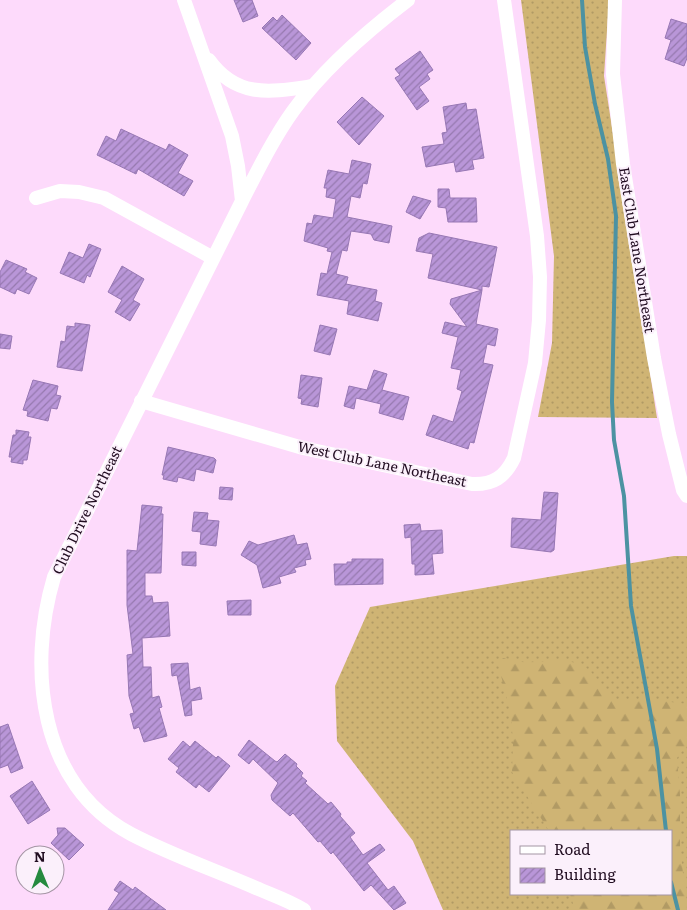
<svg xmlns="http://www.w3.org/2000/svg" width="687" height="910" viewBox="0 0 687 910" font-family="Literata,serif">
<defs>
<pattern id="grass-dots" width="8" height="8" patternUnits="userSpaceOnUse" patternTransform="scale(1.25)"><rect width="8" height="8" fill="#cfb474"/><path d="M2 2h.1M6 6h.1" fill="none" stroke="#b19a64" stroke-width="1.8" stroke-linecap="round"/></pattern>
<pattern id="forest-firs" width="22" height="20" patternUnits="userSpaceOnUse" patternTransform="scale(1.25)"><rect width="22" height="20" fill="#cfb474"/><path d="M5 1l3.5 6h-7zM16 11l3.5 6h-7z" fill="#b19a64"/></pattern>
<pattern id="building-hatch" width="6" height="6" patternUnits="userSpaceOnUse" patternTransform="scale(1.25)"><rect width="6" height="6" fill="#b996d8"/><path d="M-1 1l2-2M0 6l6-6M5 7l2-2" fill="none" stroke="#9679af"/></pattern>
</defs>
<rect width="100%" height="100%" fill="#fddafb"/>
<path fill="url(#grass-dots)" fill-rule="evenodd" d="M 521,0 L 609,0 L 604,76 L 657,418 L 538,417 L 552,343 L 554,256 Z
M 674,556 L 687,556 L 687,910 L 443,910 L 413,841 L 337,741 L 335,686 L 370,607 ZM 511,831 L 671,831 L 671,894 L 511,894 Z"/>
<path fill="url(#forest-firs)" d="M 503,658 C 510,659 516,661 522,662 C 544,664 571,654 590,671 C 599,680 603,691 615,700 L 655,700 L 687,704 L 687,744 L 677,758 L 680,795 L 680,846 L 687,910 L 575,910 L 570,894 L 671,894 L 671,831 L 549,831 L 512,772 L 513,744 L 511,714 L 498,664 Z"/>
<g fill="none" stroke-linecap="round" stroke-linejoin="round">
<path stroke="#4c92a2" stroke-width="4" d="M 582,0 L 585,47 L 595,104 L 608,159 L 616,216 L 612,402 L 614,440 L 624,496 L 631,606 L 657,749 L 666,831
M 671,882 L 678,910"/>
</g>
<path fill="url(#building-hatch)" stroke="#9777b4" d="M 234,0 L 252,0 L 258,16 L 243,22 Z
M 282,15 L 311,43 L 296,60 L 262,28 L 273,17 L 277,21 Z
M 671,19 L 687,24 L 687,58 L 684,66 L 665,59 L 671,40 L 665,38 Z
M 420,51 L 433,70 L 427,74 L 430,79 L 419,87 L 429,101 L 417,110 L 395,78 L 400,75 L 395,69 Z
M 362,97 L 384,116 L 359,145 L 337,122 Z
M 466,103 L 467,110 L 476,109 L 484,158 L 472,160 L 474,169 L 456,172 L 454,162 L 426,167 L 422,147 L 444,144 L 442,133 L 447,132 L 443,107 Z
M 121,129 L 166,150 L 169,144 L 188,155 L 178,173 L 193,181 L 184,196 L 138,169 L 136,174 L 97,155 L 106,136 L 116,141 Z
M 352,160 L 371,164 L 367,184 L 363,183 L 360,198 L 351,196 L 347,217 L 392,226 L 389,243 L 374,240 L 371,234 L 351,231 L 347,251 L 342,250 L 336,274 L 348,277 L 346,284 L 377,290 L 375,301 L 382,303 L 378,321 L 347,314 L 349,301 L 317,295 L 321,273 L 327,274 L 332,252 L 327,251 L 328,248 L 304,241 L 307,223 L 312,224 L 314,215 L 333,218 L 336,199 L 326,197 L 327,188 L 324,188 L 328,170 L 349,174 Z
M 438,189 L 449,189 L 450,198 L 476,198 L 477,222 L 448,222 L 446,208 L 438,207 Z
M 413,196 L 431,201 L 420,219 L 406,212 Z
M 429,233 L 497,247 L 489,287 L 482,286 L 482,290 L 428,278 L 433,254 L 416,251 L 419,238 Z
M 89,244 L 101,249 L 90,277 L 87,275 L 84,283 L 60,273 L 69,252 L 83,258 Z
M 6,260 L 27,269 L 25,272 L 37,278 L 29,294 L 17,289 L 15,294 L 0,287 L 0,272 Z
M 122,266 L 144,279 L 133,300 L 140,304 L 130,321 L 115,312 L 122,300 L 108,292 Z
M 482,290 L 476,324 L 498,329 L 495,346 L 487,344 L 483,363 L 493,365 L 474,443 L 470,442 L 468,449 L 426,435 L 433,415 L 453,422 L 462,391 L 457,389 L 461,370 L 451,368 L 458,337 L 442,333 L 445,322 L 467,327 L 450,304 L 451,299 Z
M 75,323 L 90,325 L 82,371 L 57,367 L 61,341 L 65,342 L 67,326 L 75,327 Z
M 320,325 L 337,329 L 330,355 L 314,351 Z
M 0,334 L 12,336 L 10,349 L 0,348 Z
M 374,370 L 387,374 L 382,390 L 409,397 L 403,420 L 379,413 L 381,404 L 356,398 L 354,409 L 344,406 L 349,386 L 367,390 Z
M 301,375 L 322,378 L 318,407 L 301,404 L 302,399 L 298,398 Z
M 33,380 L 58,386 L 56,395 L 61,396 L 57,409 L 51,408 L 48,421 L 27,416 L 28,411 L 23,410 Z
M 16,430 L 29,432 L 28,437 L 31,437 L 27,460 L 23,460 L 23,464 L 11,462 L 12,457 L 9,457 L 13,435 L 16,435 Z
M 168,447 L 214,458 L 216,460 L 213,473 L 196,469 L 194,481 L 178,477 L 177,482 L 163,479 L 164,475 L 162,475 Z
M 220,487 L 233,488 L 232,500 L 219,499 Z
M 544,492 L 558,493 L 554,550 L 551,552 L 511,547 L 512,518 L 541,520 Z
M 142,505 L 162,507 L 161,514 L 163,514 L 161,573 L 145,573 L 145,596 L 152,596 L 153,603 L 168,602 L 170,636 L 142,638 L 143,667 L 151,667 L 152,698 L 159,696 L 162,707 L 159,708 L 167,736 L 144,742 L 139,727 L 134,729 L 130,714 L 134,713 L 129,696 L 127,655 L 133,654 L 127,605 L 127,550 L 137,551 Z
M 194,512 L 208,513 L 207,520 L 219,521 L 216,546 L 200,544 L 201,532 L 192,531 Z
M 420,524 L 421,531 L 442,530 L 443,553 L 432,554 L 434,574 L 415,575 L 415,564 L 412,564 L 411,537 L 405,538 L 404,525 Z
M 294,535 L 297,545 L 307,543 L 311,559 L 305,560 L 306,565 L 294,568 L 296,572 L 279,577 L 281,583 L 263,588 L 257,565 L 241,555 L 249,541 L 258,545 Z
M 182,552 L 196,552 L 196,566 L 182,565 Z
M 352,559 L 383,559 L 383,584 L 335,585 L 334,564 L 347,564 L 347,562 L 352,562 Z
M 251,600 L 251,615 L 228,615 L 227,601 Z
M 188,663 L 190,690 L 200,687 L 202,699 L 191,701 L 192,715 L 185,716 L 177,675 L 172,676 L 171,664 Z
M 8,724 L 23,768 L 11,773 L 8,765 L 0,768 L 0,727 Z
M 249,740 L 275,761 L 277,762 L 285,754 L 297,764 L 296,766 L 303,773 L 301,776 L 307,781 L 305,783 L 328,804 L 331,802 L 341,814 L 340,816 L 355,833 L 350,837 L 363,855 L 380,844 L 385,850 L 367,863 L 388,890 L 394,886 L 406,903 L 394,910 L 371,885 L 364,891 L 333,852 L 331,854 L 320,841 L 318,842 L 293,813 L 290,816 L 272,800 L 271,795 L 278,783 L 253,759 L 249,764 L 238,755 Z
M 183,741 L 190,747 L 195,741 L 216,758 L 218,756 L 230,766 L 209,792 L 199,784 L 196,788 L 176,772 L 179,768 L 168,759 Z
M 32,781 L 50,810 L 28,824 L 10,796 Z
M 57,828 L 65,828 L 84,845 L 69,860 L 51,843 L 58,835 Z
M 120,881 L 133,890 L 135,887 L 166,910 L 108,910 L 119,893 L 114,890 Z"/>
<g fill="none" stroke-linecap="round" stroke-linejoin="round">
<path stroke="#fff" stroke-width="14" d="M 184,0 L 232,136 L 238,166 L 242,201 L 54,577 C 27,668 39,785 131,834 C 171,855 215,870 256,888 C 272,895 290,901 304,910
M 615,0 L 613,74 L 623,164 L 654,358 L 669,434 L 683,490 L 687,496
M 209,60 C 237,99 271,92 313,86
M 36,198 L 60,191 L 79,192 L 104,198 L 213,258
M 242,201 C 258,170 273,139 293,111 C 324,68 366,32 408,0
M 141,401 L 303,448 L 472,484 C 493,485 505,477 514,458 L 535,363 L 539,320 L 540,277 L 537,236 L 504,0"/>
</g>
<g text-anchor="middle" stroke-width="4" stroke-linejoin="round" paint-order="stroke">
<g font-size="14" fill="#210d21" stroke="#fbf0fb">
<text transform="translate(637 250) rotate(81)" y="5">East Club Lane Northeast</text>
<text transform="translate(382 464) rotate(12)" y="5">West Club Lane Northeast</text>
<text transform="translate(87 510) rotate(-64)" y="5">Club Drive Northeast</text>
</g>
</g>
<rect x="510" y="830" width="162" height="65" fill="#fbf0fb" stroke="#a495a4"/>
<rect x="520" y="846" width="25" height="8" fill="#ffffff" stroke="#a495a4"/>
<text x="554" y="855" font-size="15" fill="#210d21">Road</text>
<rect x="520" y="868" width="25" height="15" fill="url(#building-hatch)" stroke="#a495a4"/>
<text x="554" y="880" font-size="15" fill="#210d21">Building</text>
<g transform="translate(40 870) rotate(359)"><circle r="24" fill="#fbf0fb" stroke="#a495a4"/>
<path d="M0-4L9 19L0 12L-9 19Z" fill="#258a3f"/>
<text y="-8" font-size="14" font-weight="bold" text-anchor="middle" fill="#210d21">N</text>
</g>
</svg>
